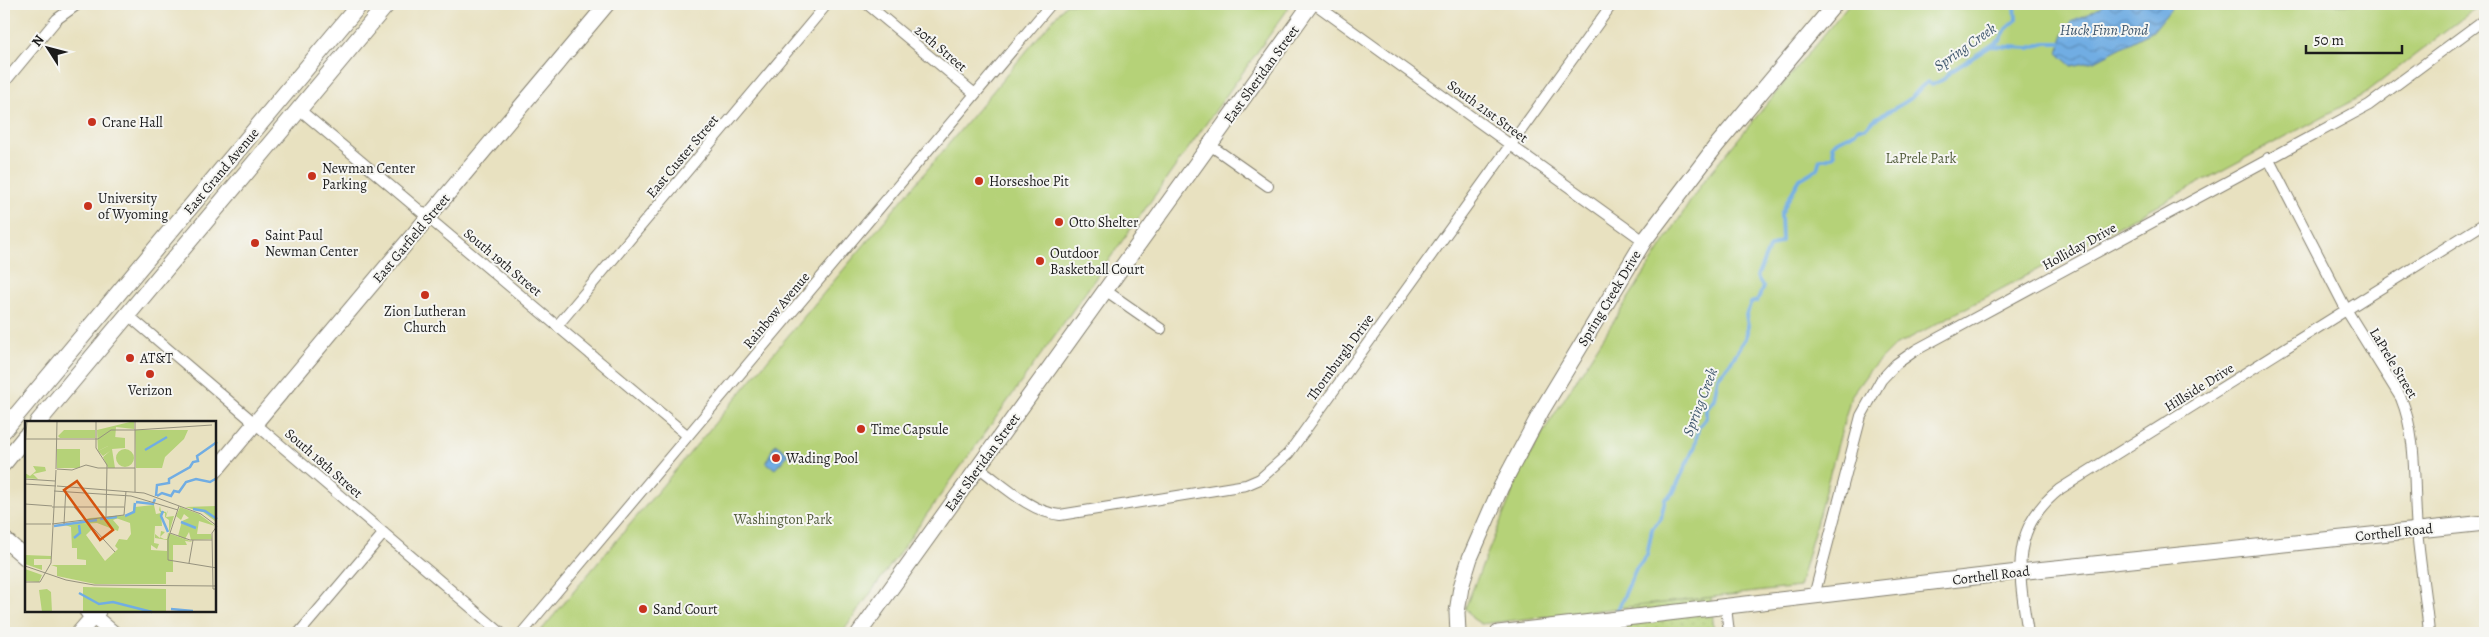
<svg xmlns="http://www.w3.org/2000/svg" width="2489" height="637" viewBox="0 0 2489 637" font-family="Alegreya,serif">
<defs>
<pattern id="grass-dots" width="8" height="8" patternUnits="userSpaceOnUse" patternTransform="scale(1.25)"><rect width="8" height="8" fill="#b5d278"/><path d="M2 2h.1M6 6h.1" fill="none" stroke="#9bb467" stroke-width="1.8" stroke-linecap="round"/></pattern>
<pattern id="water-waves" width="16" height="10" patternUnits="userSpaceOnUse" patternTransform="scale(1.25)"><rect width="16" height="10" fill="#71ade3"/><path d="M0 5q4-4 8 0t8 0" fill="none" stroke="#5c8cb7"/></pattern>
</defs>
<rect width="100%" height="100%" fill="#f6f6f2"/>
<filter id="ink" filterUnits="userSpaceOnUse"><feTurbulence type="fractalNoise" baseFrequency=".02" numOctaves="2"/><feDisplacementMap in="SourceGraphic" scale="10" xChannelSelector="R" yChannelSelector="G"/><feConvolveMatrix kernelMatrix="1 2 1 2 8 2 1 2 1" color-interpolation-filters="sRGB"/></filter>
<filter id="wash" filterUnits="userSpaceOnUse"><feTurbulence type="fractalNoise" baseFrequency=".0096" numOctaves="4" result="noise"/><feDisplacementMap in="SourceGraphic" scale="20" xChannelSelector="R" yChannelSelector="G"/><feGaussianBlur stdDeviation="1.12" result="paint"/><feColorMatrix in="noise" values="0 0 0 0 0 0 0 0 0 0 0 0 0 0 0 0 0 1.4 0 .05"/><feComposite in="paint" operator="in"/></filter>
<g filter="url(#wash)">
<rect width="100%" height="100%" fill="#e8e1c0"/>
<path fill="url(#grass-dots)" stroke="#68774a" d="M 1711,597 L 1714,633 L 1622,633 L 1632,606 Z"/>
<path fill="#b5d278" stroke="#68774a" d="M 1066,4 L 1286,4 L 1288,9 L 842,633 L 539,633 Z
M 1849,4 L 2481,4 L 2363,95 L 1893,347 L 1870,370 L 1851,396 L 1799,587 L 1481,624 L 1472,618 L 1465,608 L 1522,469 L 1545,429 L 1702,183 Z"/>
<path fill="url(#water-waves)" stroke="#466480" d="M 2105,4 L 2175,4 L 2153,31 L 2095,61 L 2072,66 L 2058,53 C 2070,8 2076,25 2105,4 Z
M 775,444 L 789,454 L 775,469 L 766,462 Z"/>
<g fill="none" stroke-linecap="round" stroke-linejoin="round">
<path stroke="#71ade3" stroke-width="4" d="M 1991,46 L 2029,48 L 2046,43 L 2060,43
M 1616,614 L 1636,569 L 1647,555 L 1652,529 L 1661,518 L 1665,499 L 1673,493 L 1695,446 L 1698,428 L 1706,418 L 1706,409 L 1714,399 L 1718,377 L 1729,365 L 1746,338 L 1748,325 L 1746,315 L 1751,303 L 1757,301 L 1763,287 L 1757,277 L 1769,248 L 1782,241 L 1781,214 L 1790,196 L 1800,179 L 1817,169 L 1820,159 L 1826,159 L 1834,155 L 1832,145 C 1840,137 1852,137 1859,128 L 1865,128 C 1877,114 1896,110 1911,98 C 1917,93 1920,86 1928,82 L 1932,85 L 1944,79 L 1950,72 L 2000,40 L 2006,29 L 2016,20 L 2015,4
M 1608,633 L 1612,623"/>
</g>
</g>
<g filter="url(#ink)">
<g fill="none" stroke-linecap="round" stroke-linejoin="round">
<g stroke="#827e6e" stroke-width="12">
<path id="street" d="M 867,4 L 975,94
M 1315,4 L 1644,241
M 4,83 L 57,19 L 78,4
M 300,110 L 688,436
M 1210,145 L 1268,186
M 2268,158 L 2347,311 L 2401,398 C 2418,440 2413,486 2417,530 C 2420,565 2426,599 2429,633
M 1105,290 L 1161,329
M 128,315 L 501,633
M 557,326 L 827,4
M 978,467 C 1002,484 1030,512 1060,515 L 1246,485 L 1260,479 L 1288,454 L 1612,4
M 1814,596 L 1861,416 L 1881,380 L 1896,364 L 1916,350 L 2369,105 L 2485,19
M 1726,607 L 1729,633
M 299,633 L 384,533
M 522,633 L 1051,4
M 2028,633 C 2019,575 2008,530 2060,489 L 2485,223"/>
</g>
<g stroke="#827e6e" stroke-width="17">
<path id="secondary" d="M 215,471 L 607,4
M 4,539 L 26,558
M 87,611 L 113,633
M 79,633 L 98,611
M 859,633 L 1311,4
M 1458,633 L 1457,612 L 1461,587 L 1470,558 L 1501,487 L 1542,410 L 1644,241 L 1716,146 L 1835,4
M 1498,633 L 2018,572 L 2485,523"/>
</g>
<g stroke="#827e6e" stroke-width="18">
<path id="primary" d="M 38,422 L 387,4
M 4,430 L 360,4
M 4,463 L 26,436"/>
</g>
<use href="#street" stroke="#fff" stroke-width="10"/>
<use href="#secondary" stroke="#fff" stroke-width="15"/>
<use href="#primary" stroke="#fff" stroke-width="16"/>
</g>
</g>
<g fill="#c8321e" stroke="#f6f6f2" stroke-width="2">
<circle cx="92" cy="122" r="5"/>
<circle cx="312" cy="176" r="5"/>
<circle cx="979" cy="181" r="5"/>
<circle cx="88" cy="206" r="5"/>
<circle cx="1059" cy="222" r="5"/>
<circle cx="255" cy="243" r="5"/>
<circle cx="1040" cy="261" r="5"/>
<circle cx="425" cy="295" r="5"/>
<circle cx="130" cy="358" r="5"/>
<circle cx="150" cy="374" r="5"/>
<circle cx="861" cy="429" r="5"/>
<circle cx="776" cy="458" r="5"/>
<circle cx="643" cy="609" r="5"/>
</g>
<g text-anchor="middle" stroke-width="4" stroke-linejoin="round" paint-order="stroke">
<g font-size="14" fill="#1c1c1c" stroke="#f6f6f2">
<text transform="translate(941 48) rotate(40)" y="5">20th Street</text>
<text transform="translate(1261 74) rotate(-54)" y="5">East Sheridan Street</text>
<text transform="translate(1488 111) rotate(36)" y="5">South 21st Street</text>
<text transform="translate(682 156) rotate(-50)" y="5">East Custer Street</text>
<text transform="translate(221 171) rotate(-50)" y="5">East Grand Avenue</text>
<text transform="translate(411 238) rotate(-50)" y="5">East Garfield Street</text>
<text transform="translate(2079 246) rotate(-29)" y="5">Holliday Drive</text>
<text transform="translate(503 262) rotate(40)" y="5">South 19th Street</text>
<text transform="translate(1609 298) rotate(-59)" y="5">Spring Creek Drive</text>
<text transform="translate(776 310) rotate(-50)" y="5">Rainbow Avenue</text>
<text transform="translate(1340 357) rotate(-54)" y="5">Thornburgh Drive</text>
<text transform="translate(2394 363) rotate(59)" y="5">LaPrele Street</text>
<text transform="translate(2199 387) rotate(-32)" y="5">Hillside Drive</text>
<text transform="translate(982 462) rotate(-54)" y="5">East Sheridan Street</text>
<text transform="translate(324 463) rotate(41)" y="5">South 18th Street</text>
<text transform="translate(2394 532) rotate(-6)" y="5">Corthell Road</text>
<text transform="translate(1991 575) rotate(-7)" y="5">Corthell Road</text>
</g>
<g font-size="14" fill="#1c1c1c" stroke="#f6f6f2" text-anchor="start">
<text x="102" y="127">Crane Hall</text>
<text x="322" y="173">Newman Center<tspan x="322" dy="16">Parking</tspan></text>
<text x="989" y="186">Horseshoe Pit</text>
<text x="98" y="203">University<tspan x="98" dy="16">of Wyoming</tspan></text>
<text x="1069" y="227">Otto Shelter</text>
<text x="265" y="240">Saint Paul<tspan x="265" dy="16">Newman Center</tspan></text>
<text x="1050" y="258">Outdoor<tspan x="1050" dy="16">Basketball Court</tspan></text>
<text x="425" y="316" text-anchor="middle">Zion Lutheran<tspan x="425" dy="16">Church</tspan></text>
<text x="140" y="363">AT&amp;T</text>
<text x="150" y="395" text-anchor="middle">Verizon</text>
<text x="871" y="434">Time Capsule</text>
<text x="786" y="463">Wading Pool</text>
<text x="653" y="614">Sand Court</text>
</g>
<g font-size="14" fill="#525c3c" stroke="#f6f6f2">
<text x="1921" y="163">LaPrele Park</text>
<text x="783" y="524">Washington Park</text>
</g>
<g font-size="15" font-style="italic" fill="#3e566c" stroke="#f6f6f2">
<text x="2104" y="35">Huck Finn Pond</text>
<text transform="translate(1965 47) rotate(-35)" y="5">Spring Creek</text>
<text transform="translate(1700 402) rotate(-69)" y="5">Spring Creek</text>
</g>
</g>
<g transform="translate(25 421)">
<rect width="191" height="191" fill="#e8e1c0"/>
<path d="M 109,0 L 109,8 L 91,6 L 90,19 L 83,20 L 83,25 L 73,30 L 72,9 ZM 39,9 L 70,9 L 70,17 L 35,17 L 33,15 ZM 110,9 L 163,9 L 159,18 L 140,36 L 137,47 L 111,47 ZM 129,84 L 131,93 L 136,92 L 134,89 L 135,85 L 136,90 L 141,91 L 141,93 L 143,89 L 141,96 L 149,95 L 144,112 L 144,99 L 140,96 L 140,92 L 136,92 L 137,105 L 130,105 L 129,122 L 134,123 L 132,128 L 126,124 L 126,129 L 142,130 L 142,119 L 130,117 L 130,113 L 135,117 L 136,110 L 140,111 L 135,116 L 139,118 L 142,118 L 143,112 L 168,121 L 160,120 L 162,124 L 148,124 L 148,151 L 141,151 L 141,163 L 70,163 L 32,155 L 32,146 L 26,144 L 61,144 L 61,139 L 52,138 L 52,127 L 47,127 L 46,106 L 40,104 L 65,102 L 67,108 L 61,114 L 80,140 L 93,128 L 90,125 L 94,118 L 102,119 L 106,113 L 105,102 L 91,97 L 108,92 L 110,86 ZM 191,85 L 190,100 L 178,91 L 160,86 ZM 155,86 L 174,93 L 190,105 L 174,100 L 172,113 L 186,113 L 187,118 L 166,119 L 164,111 L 160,118 L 153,115 L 157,100 L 164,97 L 159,93 L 156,99 L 151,95 ZM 0,134 L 26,135 L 26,138 L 9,138 L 9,144 L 17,144 L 17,149 L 0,143 ZM 0,148 L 17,154 L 14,161 L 0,160 ZM 58,166 L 141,168 L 141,191 L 58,191 ZM 22,168 L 26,171 L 27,191 L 17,191 L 14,169 Z" fill="#b5d278"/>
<path d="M 32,28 L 55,28 L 55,47 L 32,47 Z" fill="#b5d278"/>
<path d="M 90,16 L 100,17 L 100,27 L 87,28 L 90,47 L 83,47 L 78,36 L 85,30 L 78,35 L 73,30 L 83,25 L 83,19 L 90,19 ZM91 37a9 9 0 1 1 18 0a9 9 0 1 1-18 0ZM 8,45 L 20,46 L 21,50 L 8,53 L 13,58 L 0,57 L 0,52 L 5,55 L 11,50 ZM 109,81 L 109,91 L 88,99 L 94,106 L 93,110 L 72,102 L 40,104 L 62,101 L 61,98 L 65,97 L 102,94 L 108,90 Z" fill="#b5d278"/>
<path fill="none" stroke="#71ade3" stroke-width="2.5" d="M 120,29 L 142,16M 131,75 L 132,64 L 144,62 L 144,58 L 165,46 L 168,41 L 173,40 L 172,35 L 192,21M 132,75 L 137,72 L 146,75 L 149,70 L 154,71 L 161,61 L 171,58 L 185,61 L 192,57M 111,81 L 128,83 L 130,78M 168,88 L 180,90 L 192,98M 138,90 L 136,95 L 143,111M 100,95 L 109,91 L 110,82M 75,98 L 92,96M 156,101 L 171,107M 29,105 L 72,99M 49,117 L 55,112 L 54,104M 54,172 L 74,183 L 88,181 L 127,191M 146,188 L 168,190"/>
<path fill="none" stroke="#96927e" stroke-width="1" d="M 71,0 L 71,27 L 82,44 L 81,96M 110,0 L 110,71M 110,9 L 187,4M 0,18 L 73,18 L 86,9 L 110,9M 0,27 L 2,0M 31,48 L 32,0M 32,48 L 47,49 L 61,44 L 73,47 L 110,47M 0,58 L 30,60M 0,63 L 31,65M 32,65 L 119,72 L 176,93 L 192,105M 29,70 L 106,75 L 153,89M 0,83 L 27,85M 154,85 L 143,118 L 143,139 L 192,147M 27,86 L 99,86M 49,86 L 90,131M 0,103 L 26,103M 27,103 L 99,94 L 101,70M 39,103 L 41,66M 192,105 L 187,112 L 188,168 L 192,168M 145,112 L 165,119 L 187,119M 164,142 L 168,119M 0,145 L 41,159 L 69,164 L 192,165M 0,161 L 15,161 L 26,142 L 31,49"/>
<path fill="#d4530e" fill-opacity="0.15" stroke="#d4530e" stroke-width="2.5" d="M 52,60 L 88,109 L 75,119 L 39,69 Z"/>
<rect width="191" height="191" fill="none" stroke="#1c1c1c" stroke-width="2.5"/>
</g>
<rect width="2489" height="637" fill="none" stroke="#f6f6f2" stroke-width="20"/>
<g transform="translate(48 48) rotate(306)" stroke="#f6f6f2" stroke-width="4" paint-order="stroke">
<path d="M0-4L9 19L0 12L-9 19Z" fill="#1c1c1c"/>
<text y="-8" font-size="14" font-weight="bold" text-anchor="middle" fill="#1c1c1c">N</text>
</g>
<path d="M2306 45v8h96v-8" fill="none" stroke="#1c1c1c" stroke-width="2.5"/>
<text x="2314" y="45" font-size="15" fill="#1c1c1c" stroke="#f6f6f2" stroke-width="4" paint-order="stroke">50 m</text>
</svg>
